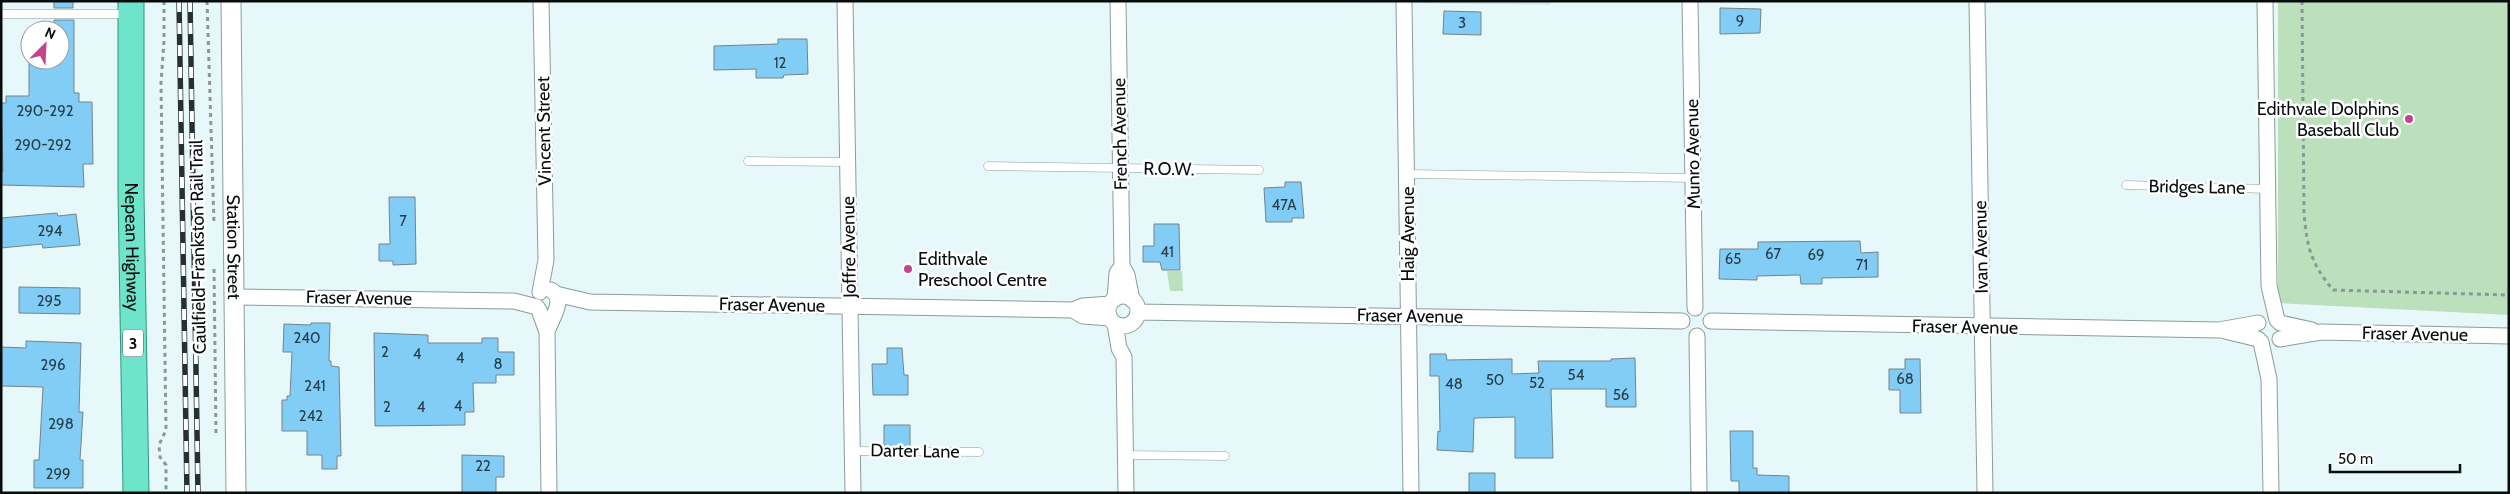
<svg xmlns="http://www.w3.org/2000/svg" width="2510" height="494" viewBox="0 0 2510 494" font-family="Cabin,sans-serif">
<rect width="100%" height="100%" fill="#e6f8f9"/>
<path fill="#d3edef" d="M 1282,1 L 1551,1 L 1551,5 Z"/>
<path fill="#bcdfbc" d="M 2278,1 L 2509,1 L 2509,315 L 2278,303 Z
M 1167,271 L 1182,271 L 1183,291 L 1170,291 Z"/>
<path fill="#81cdf5" stroke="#76838a" d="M 54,1 L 73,1 L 73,8 L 54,8 Z
M 1720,8 L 1761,9 L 1760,33 L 1720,34 Z
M 1444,11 L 1481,12 L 1481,35 L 1443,34 Z
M 54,20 L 74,20 L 74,93 L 79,93 L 79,102 L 92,102 L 93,164 L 83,164 L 84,187 L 1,185 L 1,171 L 3,171 L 1,103 L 6,103 L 6,96 L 29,96 L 29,60 L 60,60 L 60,30 L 54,30 Z
M 778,39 L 807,39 L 808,74 L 784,75 L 783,78 L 756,78 L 756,69 L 714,70 L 714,46 L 778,44 Z
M 1285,182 L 1301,182 L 1304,218 L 1292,218 L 1292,222 L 1266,222 L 1264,188 L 1285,187 Z
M 389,197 L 415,197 L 416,264 L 393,265 L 393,261 L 379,261 L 379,244 L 390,244 Z
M 57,213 L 58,216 L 76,214 L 80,245 L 43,248 L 42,244 L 1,248 L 1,218 Z
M 1154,224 L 1179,224 L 1180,270 L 1162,270 L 1160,262 L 1143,262 L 1143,246 L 1154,246 Z
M 1860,241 L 1861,253 L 1878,252 L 1878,277 L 1822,278 L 1822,284 L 1801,284 L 1800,275 L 1757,276 L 1757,280 L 1719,279 L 1720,249 L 1758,249 L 1758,242 Z
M 19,287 L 80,288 L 80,314 L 19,313 Z
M 311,323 L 330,323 L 329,361 L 331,361 L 331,366 L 339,367 L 341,456 L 337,456 L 337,469 L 322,469 L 322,455 L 307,455 L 307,431 L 282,431 L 282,400 L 287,400 L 287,396 L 290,396 L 292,352 L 283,352 L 284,324 L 311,325 Z
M 374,333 L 428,335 L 428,343 L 482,343 L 482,338 L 498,338 L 498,352 L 514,352 L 514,375 L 496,375 L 496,383 L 473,383 L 474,412 L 465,412 L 465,425 L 375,426 Z
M 26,341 L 81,343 L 79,412 L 83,412 L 80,460 L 83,460 L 83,488 L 34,488 L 34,460 L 39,460 L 43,387 L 1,386 L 1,347 L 26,348 Z
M 887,348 L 902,348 L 904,375 L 908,375 L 908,395 L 873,395 L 872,364 L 887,364 Z
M 1430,354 L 1446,354 L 1447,360 L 1512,359 L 1512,374 L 1539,373 L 1538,361 L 1611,361 L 1611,359 L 1635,358 L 1636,407 L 1606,407 L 1606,389 L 1551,389 L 1553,458 L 1515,458 L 1515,417 L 1474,418 L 1473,452 L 1437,450 L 1438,431 L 1440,432 L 1439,376 L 1430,376 Z
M 1905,359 L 1920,359 L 1921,413 L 1900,413 L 1900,390 L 1889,390 L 1889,369 L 1905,369 Z
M 884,425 L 910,425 L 910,446 L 884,446 Z
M 1730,431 L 1753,431 L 1753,468 L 1757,468 L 1757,475 L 1789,476 L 1789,493 L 1739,493 L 1739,481 L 1731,481 Z
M 462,455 L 504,456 L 504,477 L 496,477 L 496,493 L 462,493 Z
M 1469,473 L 1495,473 L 1495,493 L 1469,493 Z"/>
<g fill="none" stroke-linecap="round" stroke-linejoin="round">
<g stroke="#8c9c9d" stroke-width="9">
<path id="service" d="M 1,14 L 127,14
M 748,161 L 848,162
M 988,166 L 1259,170
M 1408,174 L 1694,178
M 2126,185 L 2268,189
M 852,451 L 979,452
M 1125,455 L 1225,456"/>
</g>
<g stroke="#8c9c9d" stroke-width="17">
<path id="minor" d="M 845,1 L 853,493
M 1118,1 L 1122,266 L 1127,275 L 1132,300
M 1690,1 L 1695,308
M 1977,1 L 1985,493
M 2265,1 L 2269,286 L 2277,320
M 1404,4 L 1411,493
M 540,292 L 546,260 L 541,1
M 556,294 L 590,302 L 1073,310 L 1083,306 L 1110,304
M1108 311a15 15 0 1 1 30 0a15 15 0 1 1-30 0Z
M 235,297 L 514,301 L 537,307
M 1115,299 L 1117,273 L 1122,266
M 539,310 L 547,332 L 549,493
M 1073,310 L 1083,316 L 1110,318
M 1138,312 L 1682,321
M 1711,321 L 2219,330 L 2258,323
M 2280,323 L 2312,330
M 1115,324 L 1119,348 L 1124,357 L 1126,493
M 2225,331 L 2258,339
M 547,332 C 551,319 567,298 551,290
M 1697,336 L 1699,493
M 2280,339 L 2321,332 L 2509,336
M 2261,342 L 2269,379 L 2271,493"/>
</g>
<g stroke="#8c9c9d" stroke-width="21">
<g id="tertiary">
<path id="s1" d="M 231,1 L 236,493"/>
</g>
</g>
<g stroke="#32957f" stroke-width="27">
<g id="trunk">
<path id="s2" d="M 131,1 L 131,193 L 136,493"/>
</g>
</g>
<path stroke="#8b9898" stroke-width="3" stroke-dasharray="4 4" stroke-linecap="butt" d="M 164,1 L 164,41 L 161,83 L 166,430 L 159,445 L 160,457 L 166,465 L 166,493
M 207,1 L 214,223
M 2302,1 L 2304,213 C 2307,248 2311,263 2333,290 L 2509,295
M 214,269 L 216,435"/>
<use href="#service" stroke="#fff" stroke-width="8"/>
<use href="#minor" stroke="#fff" stroke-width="15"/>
<use href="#tertiary" stroke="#fff" stroke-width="19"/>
<use href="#trunk" stroke="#6ee4ca" stroke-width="25"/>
<g stroke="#272f2f" stroke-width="5.5">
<path id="rail" d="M 179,1 L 187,493
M 190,1 L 198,493"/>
</g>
<use href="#rail" stroke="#fff" stroke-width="4" stroke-dasharray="11" stroke-linecap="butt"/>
</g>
<g fill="#c3438e" stroke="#fff" stroke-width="2">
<circle cx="2409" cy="119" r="5"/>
<circle cx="908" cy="269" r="5"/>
</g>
<g text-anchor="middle" stroke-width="5" stroke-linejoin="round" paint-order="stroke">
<g font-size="15" fill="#263d47">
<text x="1740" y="26">9</text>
<text x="1462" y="28">3</text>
<text x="780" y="68">12</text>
<text x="45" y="116">290-292</text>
<text x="43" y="150">290-292</text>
<text x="1284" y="210">47A</text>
<text x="403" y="226">7</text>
<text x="50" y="236">294</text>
<text x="1167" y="257">41</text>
<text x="1773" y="259">67</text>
<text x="1816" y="260">69</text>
<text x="1733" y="264">65</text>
<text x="1862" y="270">71</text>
<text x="49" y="306">295</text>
<text x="307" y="343">240</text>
<text x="385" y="357">2</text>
<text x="417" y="359">4</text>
<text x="460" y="363">4</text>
<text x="498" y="369">8</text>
<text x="53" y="370">296</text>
<text x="1576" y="380">54</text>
<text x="1905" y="384">68</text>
<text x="1495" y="385">50</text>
<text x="1537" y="388">52</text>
<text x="1454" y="389">48</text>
<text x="315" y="391">241</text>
<text x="1621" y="400">56</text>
<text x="458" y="411">4</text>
<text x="387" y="412">2</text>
<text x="421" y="412">4</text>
<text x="311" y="421">242</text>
<text x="61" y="429">298</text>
<text x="483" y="471">22</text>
<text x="58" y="479">299</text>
</g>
<rect fill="#fff" stroke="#515656" stroke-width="1" x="123" y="329.5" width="20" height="27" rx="4"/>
<g font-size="16" font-weight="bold" fill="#070d0d">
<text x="133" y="349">3</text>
</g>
<g font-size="18" fill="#070d0d" stroke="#fff" text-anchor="end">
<text x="2399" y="115">Edithvale Dolphins<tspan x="2399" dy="21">Baseball Club</tspan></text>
<text x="918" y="265" text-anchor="start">Edithvale<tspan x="918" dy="21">Preschool Centre</tspan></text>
</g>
<g font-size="18" fill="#070d0d" stroke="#fff">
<text transform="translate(544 131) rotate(-91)" y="6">Vincent Street</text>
<text transform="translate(1120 134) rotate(-91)" y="6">French Avenue</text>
<text transform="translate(1693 154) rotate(-91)" y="6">Munro Avenue</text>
<text transform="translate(1169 169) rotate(1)" y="6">R.O.W.</text>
<text transform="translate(2197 187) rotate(1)" y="6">Bridges Lane</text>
<text transform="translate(1408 234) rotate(-90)" y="6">Haig Avenue</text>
<text dy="6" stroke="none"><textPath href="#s2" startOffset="246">Nepean Highway</textPath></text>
<text transform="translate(198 247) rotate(-91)" y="6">Caulfield-Frankston Rail Trail</text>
<text dy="6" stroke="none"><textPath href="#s1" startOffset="246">Station Street</textPath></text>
<text transform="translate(849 247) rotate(-91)" y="6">Joffre Avenue</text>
<text transform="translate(1981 247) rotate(-91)" y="6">Ivan Avenue</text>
<text transform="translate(359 298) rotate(1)" y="6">Fraser Avenue</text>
<text transform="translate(772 305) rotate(1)" y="6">Fraser Avenue</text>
<text transform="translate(1410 316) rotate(1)" y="6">Fraser Avenue</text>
<text transform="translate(1965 327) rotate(1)" y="6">Fraser Avenue</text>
<text transform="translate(2415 334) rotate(1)" y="6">Fraser Avenue</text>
<text transform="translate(915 451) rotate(1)" y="6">Darter Lane</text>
</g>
</g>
<rect width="2510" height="494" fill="none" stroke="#070d0d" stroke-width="5"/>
<g transform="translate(45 45) rotate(24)"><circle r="24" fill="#ffffff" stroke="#9c9e9e"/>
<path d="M0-4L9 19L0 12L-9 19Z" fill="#c3438e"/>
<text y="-8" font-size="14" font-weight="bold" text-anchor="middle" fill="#070d0d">N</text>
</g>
<path d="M2330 464v8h130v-8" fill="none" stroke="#070d0d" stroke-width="2.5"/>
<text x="2338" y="464" font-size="15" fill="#070d0d" stroke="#ffffff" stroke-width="4" paint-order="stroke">50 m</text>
</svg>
